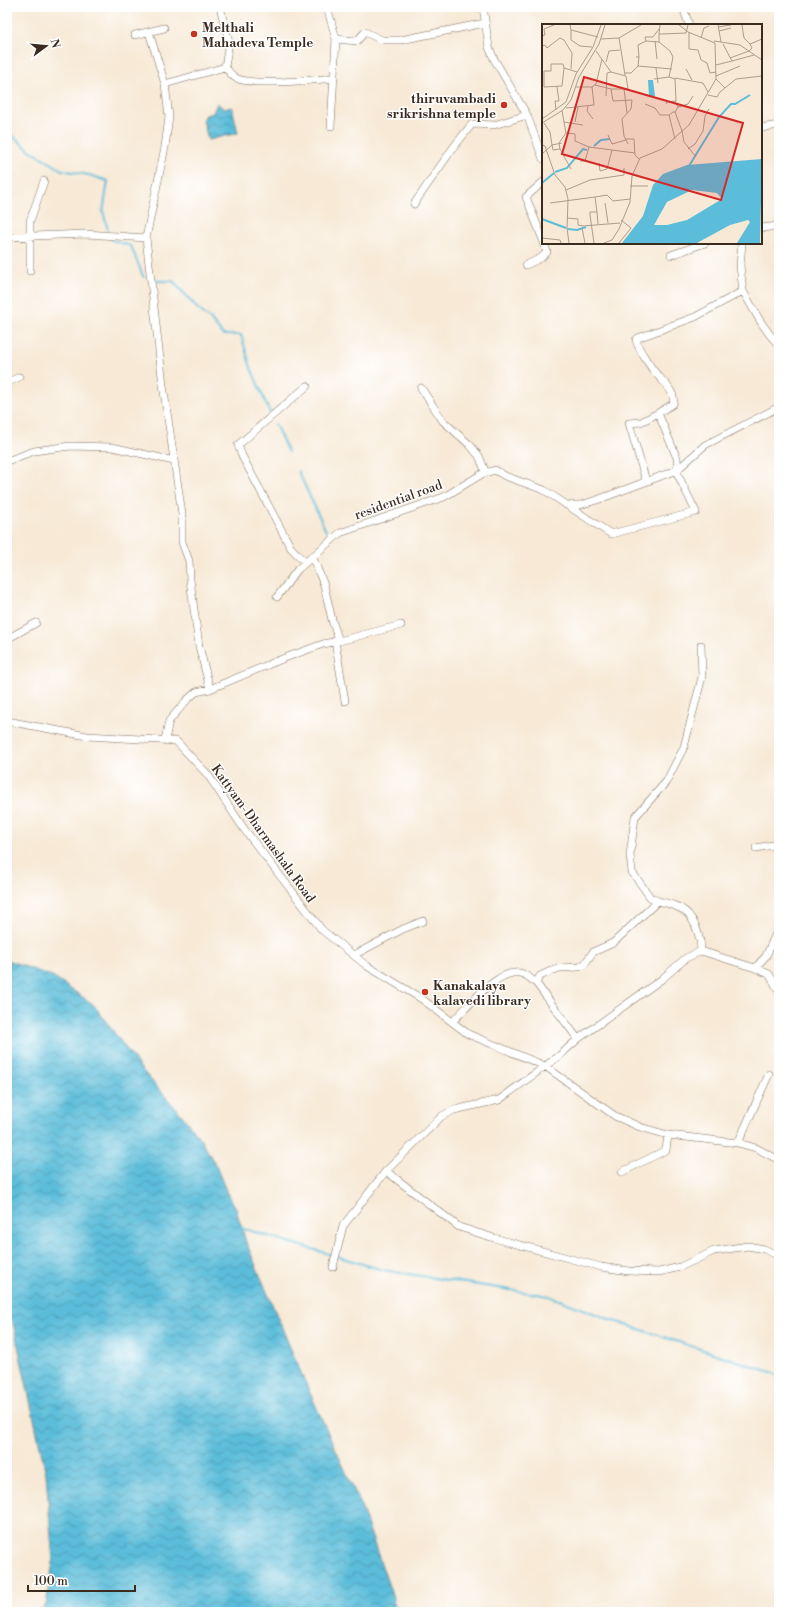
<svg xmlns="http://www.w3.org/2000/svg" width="786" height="1619" viewBox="0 0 786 1619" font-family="'Libre Bodoni',serif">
<defs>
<pattern id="water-waves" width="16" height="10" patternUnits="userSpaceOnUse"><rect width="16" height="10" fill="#5cbdda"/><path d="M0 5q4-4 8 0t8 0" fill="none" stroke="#4d9ab0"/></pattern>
</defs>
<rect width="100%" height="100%" fill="#fff"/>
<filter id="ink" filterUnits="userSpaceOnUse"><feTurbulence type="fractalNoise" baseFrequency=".025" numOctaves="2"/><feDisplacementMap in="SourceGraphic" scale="8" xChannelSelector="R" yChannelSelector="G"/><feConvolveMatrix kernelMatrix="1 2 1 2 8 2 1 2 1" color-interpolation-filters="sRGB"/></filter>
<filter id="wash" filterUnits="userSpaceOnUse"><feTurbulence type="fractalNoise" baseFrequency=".012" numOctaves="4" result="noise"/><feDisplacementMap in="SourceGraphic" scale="16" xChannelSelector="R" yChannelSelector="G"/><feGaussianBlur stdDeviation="0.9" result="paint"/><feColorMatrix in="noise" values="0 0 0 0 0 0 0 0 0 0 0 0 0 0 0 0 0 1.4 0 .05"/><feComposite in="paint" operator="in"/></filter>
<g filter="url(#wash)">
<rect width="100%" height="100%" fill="#f7e9d5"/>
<path fill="url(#water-waves)" stroke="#4c747c" d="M 217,103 L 224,109 L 232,107 L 238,133 L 208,140 L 203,120 L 206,115 L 213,113 Z
M 7,960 L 51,976 L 93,1004 L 142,1070 L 181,1114 L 203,1143 L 216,1166 L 227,1193 L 235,1206 L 246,1242 L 301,1373 L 360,1503 L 393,1598 L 396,1612 L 37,1612 L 46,1605 L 53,1562 L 46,1474 L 13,1323 L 7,1315 Z"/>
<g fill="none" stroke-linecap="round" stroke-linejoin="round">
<path stroke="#5cbdda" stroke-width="2" d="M 7,131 L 28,149 L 62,170 L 89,175 L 108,181 L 103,212 L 108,230
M 112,240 L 131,246 L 143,276 L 144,277
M 155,281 L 173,281 L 197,308 L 210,319 L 223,335 L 241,335 L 251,368 L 270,413
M 275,424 L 288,452
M 298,471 L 326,531
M 241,1228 L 383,1270 L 549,1296 L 617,1322 L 774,1373 L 779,1376"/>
</g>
</g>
<g filter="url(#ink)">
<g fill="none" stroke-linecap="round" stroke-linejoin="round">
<g stroke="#7d6d5e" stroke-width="8">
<path id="street" d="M 327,7 L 336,39 L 331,126
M 483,7 L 489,47 L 494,59 L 527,115 L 543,159
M 683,7 L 689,25
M 149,32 L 165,84
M 135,35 L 164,28
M 336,39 L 357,41 L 365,32 L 382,40 L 401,40 L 485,23
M 225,67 C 228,70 231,76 236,78 C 251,86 314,80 334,78
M 761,128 L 779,125
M 543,182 L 526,197 L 543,240
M 414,204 L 453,148 L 472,124 L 494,125 L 527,115
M 761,228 L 779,226
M 7,237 L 86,234 L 146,238
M 742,243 L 740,266 L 743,291
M 671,255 L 705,243
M 526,265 L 541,258 L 547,252 L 544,243
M 30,271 L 30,221 L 44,181
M 7,383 L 19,377
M 421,388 L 443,421 L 470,445 L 479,456 L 486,473
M 7,461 L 34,451 L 70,446 L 112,447 L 174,461
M 646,481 L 629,423 L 641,422 L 658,413
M 566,505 L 580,505 L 597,500 L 677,470 L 705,445 L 779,407
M 305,562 L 291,548 L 242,456 L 238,445 L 307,386
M 277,597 L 298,569 L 340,533 L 444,497 L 482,474 L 495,470 L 505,476 L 544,490 L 611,534 L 696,512 L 678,475 L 677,458 L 658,413 L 673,404 C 677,392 660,379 653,370 C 647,361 639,351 636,340 L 638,338 L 695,317 L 743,291 C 754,310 763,329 779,345
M 7,639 L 36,623
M 335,641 L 345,701
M 339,641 L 401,625
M 210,689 L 199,646 L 190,580 L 189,561 L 182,542 L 182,514 L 163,385 L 146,238 L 165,147 L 169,117 L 165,84 L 225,67 L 229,42 L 220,7
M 7,721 L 87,736 L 176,741 L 208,775 L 244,829 L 322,930 L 367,966 L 422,999 L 468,1034 L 545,1066 L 615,1116 L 640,1127 L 668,1135 L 738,1143 L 756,1148 L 779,1160
M 165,740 L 169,721 L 187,700 L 196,692 L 210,689 L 282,659 L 323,644 L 339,641 L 332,620 L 324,585 L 312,556
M 756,848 L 778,844 L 779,846
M 658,901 L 650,897 L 632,872 L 630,855 L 635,817 L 666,782 L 684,747 L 702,677 L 701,645
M 701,951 L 755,968 L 766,956 L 779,927
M 354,955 L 403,929 L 423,921
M 755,968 L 769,974 L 779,991
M 536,983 L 578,1039
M 738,1143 L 769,1074
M 386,1171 L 459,1227 L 494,1238 L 601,1267 L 629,1271 L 659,1272 L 680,1267 L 714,1251 L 748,1246 L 764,1249 L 779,1256
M 622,1172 L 666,1150 L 668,1135
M 333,1267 L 343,1226 L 386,1171 L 442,1116 L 454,1110 L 499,1100 L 559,1056 L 578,1039 L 662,979 L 686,958 L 701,951 C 701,944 700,939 698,933 C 691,910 680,906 658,901 L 613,943 L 593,952 L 584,965 L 579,967 L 560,968 L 551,971 L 540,976 L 536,983 C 531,979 526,974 520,973 C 497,969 468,1007 453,1021"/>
</g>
<use href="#street" stroke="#fff" stroke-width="7"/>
</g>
</g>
<g fill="#c8321e" stroke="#fff" stroke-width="1.5">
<circle cx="194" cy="34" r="4"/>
<circle cx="504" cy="105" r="4"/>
<circle cx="425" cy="992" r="4"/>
</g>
<g text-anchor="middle" stroke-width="3" stroke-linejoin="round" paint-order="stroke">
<g font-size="13" font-weight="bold" fill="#3b2a1e" stroke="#fff" text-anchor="start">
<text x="202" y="32">Melthali<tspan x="202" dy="15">Mahadeva Temple</tspan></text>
<text x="496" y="103" text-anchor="end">thiruvambadi<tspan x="496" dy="15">srikrishna temple</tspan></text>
<text x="433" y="990">Kanakalaya<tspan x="433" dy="15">kalavedi library</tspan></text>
</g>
<g font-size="13" fill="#3b2a1e" stroke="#fff">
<text transform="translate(398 499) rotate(-20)" y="5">residential road</text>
<text transform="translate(264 833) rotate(54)" y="5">Kattyam-Dharmashala Road</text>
</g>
</g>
<g transform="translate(542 24)">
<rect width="220" height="220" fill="#f7e9d5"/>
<path d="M 106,56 L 111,56 L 113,72 L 107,72 ZM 220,135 L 218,219 L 195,219 L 208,198 L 206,196 L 188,201 L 155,219 L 80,219 L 101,192 L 111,161 L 121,150 L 145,141 ZM 150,166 L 175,169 L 180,175 L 145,196 L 125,201 L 112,201 L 125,178 Z" fill="#5cbdda" fill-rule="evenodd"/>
<path fill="none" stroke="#5cbdda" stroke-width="2" d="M 52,122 L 59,116 L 68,115M 147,142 L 177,93 L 189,80 L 193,80 L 208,71M 13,148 L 25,144 L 41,125 L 45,126M 0,159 L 12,149M 0,195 L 24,204M 26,205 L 35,206 L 44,203"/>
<path fill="none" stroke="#ac9d8c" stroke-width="1" d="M 28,1 L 29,6 L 56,13M 118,1 L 117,10 L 120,10 L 144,9 L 146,1M 176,1 L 179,18M 200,1 L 202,14 L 208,20 L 220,15M 176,3 L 189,1M 29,6 L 29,16 L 38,22 L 50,23M 177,7 L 189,4M 147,8 L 147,25 L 156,26 L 159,36 L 165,39 L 168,49 L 174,48M 117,10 L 117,18 L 128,27 L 131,33 L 127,53 L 133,55 L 134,77 L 125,78 L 124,80M 0,12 L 3,11 L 2,5 L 12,1M 159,14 L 162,4 L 167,2M 59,15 L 77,14M 113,17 L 115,35M 172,17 L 198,21 L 220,36M 117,18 L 104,17 L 103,13 L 111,13 L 117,5M 181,20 L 190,37 L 212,31M 0,22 L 3,21 L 5,24 L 18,14 L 22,16 L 30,29 L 29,45M 54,27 L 69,48 L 84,52 L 86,65 L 82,65 L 85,89M 94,33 L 97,33 L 96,42M 97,33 L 96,21 L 104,17M 188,34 L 207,27 L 210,24 L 208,20M 64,38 L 67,27 L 78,26M 174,41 L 190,37M 22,44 L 21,40 L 9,40 L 9,47 L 2,47 L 2,63 L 20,62 L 22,44 L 35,48M 114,44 L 116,59M 144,45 L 150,56M 83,49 L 89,49 L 96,42 L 130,45M 83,51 L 77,14 L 99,1M 174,52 L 198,42M 133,54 L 161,59 L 166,68M 112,55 L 127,53M 174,55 L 183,64M 53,61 L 69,65M 50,63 L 54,60 L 60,35M 82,65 L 69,65 L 71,77 L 90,76 L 89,85 L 80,95 L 82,112 L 86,120M 166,71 L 175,73 L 178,68 L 194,55 L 220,52M 64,72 L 65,49 L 69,48M 103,80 L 113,84 L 118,91 L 127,91M 46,82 L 45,87 L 51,95M 136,83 L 146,80 L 151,72M 24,84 L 52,81 L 50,63 L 34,63M 14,86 L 13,77 L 17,77 L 15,63M 20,87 L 24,109 L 33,110 L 33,117 L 47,123 L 93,129M 133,88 L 136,83 L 133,77M 0,95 L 24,78 L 34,50 L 51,23 L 59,1M 22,98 L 41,101M 33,98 L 36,83M 0,99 L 21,86 L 29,76 L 37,53 L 57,20 L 63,1M 66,111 L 70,120 L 84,116M 83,115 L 92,115 L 93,131 L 97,135M 133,115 L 127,91 L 131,88 L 133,88 L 140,107 L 142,118 L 154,133M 20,119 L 10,121 L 11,126 L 18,125 L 29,145M 0,121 L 3,122 L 13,151 L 23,163 L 26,175 L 25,205M 18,125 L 17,119 L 24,109M 146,125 L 153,120 L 161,107 L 163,92 L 167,85M 0,130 L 10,121 L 8,108 L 2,99M 38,137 L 43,137 L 47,123M 57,139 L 58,147 L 65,145 L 70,126M 88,162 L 106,162M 24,166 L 48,156 L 82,151 L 82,144M 8,179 L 53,173M 63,179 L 66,199M 55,188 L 56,200M 25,194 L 36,195 L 36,201 L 41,202 L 78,199M 25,204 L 27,219M 40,204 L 43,219M 0,214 L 18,216 L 19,219M 52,219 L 48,191 L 48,188 L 55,188 L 53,173 L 65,171 L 71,177 L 88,175M 62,219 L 70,216 L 77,205 L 88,178 L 90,152 L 98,134 L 120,125 L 147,101 L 174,55 L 173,19 L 146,8 L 137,1M 77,219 L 89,204 L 79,196"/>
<path fill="#d62828" fill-opacity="0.15" stroke="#d62828" stroke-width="2" d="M 42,53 L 201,99 L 179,176 L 20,130 Z"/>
<rect width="220" height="220" fill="none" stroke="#3b2a1e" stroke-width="2"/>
</g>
<rect width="786" height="1619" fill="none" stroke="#fff" stroke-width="24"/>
<g transform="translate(46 46) rotate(74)" stroke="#ffffff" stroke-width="3" paint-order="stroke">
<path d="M0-3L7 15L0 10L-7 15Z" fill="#3b2a1e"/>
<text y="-6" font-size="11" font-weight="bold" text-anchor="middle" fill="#3b2a1e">N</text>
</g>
<path d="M28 1585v6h107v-6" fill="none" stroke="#3b2a1e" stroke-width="2"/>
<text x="34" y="1585" font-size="12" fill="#3b2a1e" stroke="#ffffff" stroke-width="3" paint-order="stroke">100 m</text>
</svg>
